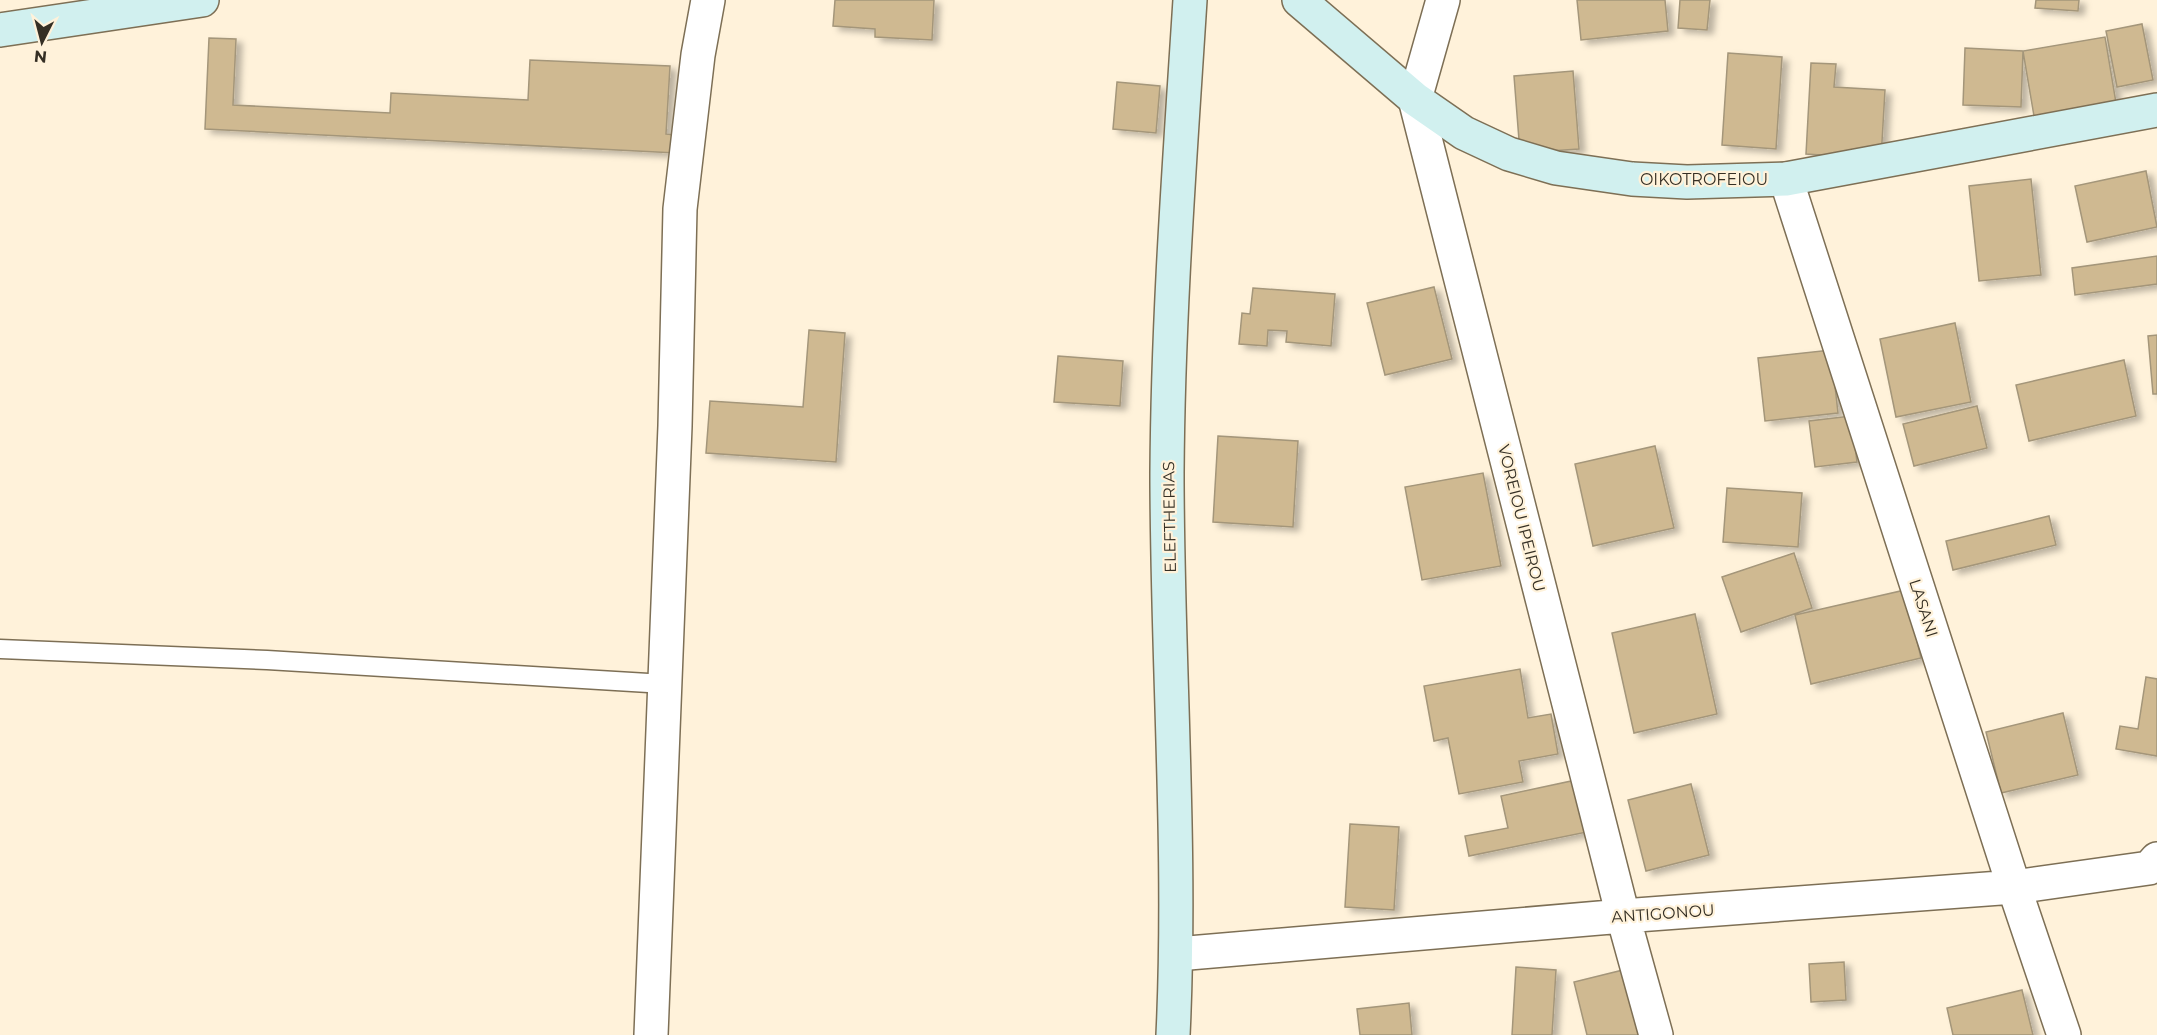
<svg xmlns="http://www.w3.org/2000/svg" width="2157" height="1035" viewBox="0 0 2157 1035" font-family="Montserrat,sans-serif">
<defs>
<filter id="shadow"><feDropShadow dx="6" dy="4" stdDeviation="3" flood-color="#0004"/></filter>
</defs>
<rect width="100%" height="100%" fill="#fff2da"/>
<path fill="#cfb991" stroke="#a4967a" stroke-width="1.5" filter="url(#shadow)" d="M 835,0 L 934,0 L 932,40 L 875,37 L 875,29 L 833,26 Z
M 1577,0 L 1665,0 L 1668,31 L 1581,40 Z
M 1680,0 L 1710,0 L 1707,30 L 1678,28 Z
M 2036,0 L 2079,0 L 2078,11 L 2035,8 Z
M 2142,24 L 2153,80 L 2117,87 L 2106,31 Z
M 2105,37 L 2117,109 L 2035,122 L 2023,51 Z
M 209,38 L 236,39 L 233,105 L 390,113 L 391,93 L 528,100 L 530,60 L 670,66 L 666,134 L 677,135 L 676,153 L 205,129 Z
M 1965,48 L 2023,51 L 2021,107 L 1963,105 Z
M 1728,53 L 1782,57 L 1776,149 L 1722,145 Z
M 1811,63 L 1836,64 L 1834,87 L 1885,90 L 1881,159 L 1806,154 Z
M 1573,71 L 1579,149 L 1520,153 L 1514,76 Z
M 1117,82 L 1160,86 L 1156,133 L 1113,129 Z
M 2146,171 L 2157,227 L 2087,242 L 2075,186 Z
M 2031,179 L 2041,275 L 1979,281 L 1969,186 Z
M 2157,256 L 2157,284 L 2075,295 L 2072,268 Z
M 1434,287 L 1452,359 L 1385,375 L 1367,303 Z
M 1253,288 L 1335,294 L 1331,346 L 1286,342 L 1287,331 L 1268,330 L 1267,346 L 1239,344 L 1242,313 L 1250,314 Z
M 1955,323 L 1971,402 L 1896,417 L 1880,339 Z
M 809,330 L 845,333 L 836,462 L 706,453 L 710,401 L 803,407 Z
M 2157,335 L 2157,394 L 2153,394 L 2148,336 Z
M 1831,350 L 1838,413 L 1765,421 L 1758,358 Z
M 1058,356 L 1123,361 L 1120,406 L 1054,402 Z
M 2124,360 L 2136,416 L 2029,441 L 2016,385 Z
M 1977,406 L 1987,448 L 1914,466 L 1903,424 Z
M 1851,416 L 1857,462 L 1815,467 L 1809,421 Z
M 1218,436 L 1298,441 L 1293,527 L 1213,522 Z
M 1655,446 L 1674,528 L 1593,546 L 1575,464 Z
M 1483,473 L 1501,566 L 1422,580 L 1405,487 Z
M 1727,488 L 1802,493 L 1798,547 L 1723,542 Z
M 2049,516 L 2056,545 L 1953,570 L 1946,541 Z
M 1794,553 L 1812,608 L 1741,632 L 1722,577 Z
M 1905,590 L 1921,658 L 1811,684 L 1795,615 Z
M 1695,614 L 1717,714 L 1634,733 L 1612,633 Z
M 1520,669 L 1528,718 L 1551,714 L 1558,754 L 1519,761 L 1523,782 L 1459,794 L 1448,738 L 1434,741 L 1424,686 Z
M 2146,677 L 2157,679 L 2157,756 L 2116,749 L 2120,726 L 2138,729 Z
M 2063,713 L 2078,775 L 2001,793 L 1986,732 Z
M 1576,780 L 1587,832 L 1469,856 L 1465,836 L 1508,828 L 1501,796 Z
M 1691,784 L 1709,855 L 1646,871 L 1628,800 Z
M 1350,824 L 1399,827 L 1394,910 L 1345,907 Z
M 1844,962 L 1846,1000 L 1811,1002 L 1809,964 Z
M 1516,967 L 1556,970 L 1552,1035 L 1512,1035 Z
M 1627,969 L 1644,1035 L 1587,1035 L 1574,982 Z
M 2022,990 L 2033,1035 L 1953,1035 L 1947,1008 Z
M 1409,1003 L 1412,1035 L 1360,1035 L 1357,1009 Z"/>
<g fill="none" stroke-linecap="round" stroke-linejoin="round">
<g stroke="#7d6f55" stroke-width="21">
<path id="lane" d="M 0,649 L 267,660 L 665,684"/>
</g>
<g stroke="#7d6f55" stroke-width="36">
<path id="street" d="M 1443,0 L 1415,99 L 1623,916 L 1656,1035
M 1786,179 L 2014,887 L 2064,1035
M 1177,954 L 1623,916 L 2014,887 L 2149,868 L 2157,859
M 651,1035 L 675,426 L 680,209 L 698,55 L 708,0"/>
</g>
<g stroke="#7d6f55" stroke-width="36">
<path id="secondary" d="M 1299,0 L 1415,99 L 1464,133 L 1509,154 L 1556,168 L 1632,179 L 1687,182 L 1786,179 L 2157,110
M 0,30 L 202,0
M 1173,1035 C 1182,848 1167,660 1167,473 C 1168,315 1180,157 1190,0"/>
</g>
<use href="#lane" stroke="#fff" stroke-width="18"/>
<use href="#street" stroke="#fff" stroke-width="33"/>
<use href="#secondary" stroke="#d1f0ef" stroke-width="33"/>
</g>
<g text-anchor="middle" stroke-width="4.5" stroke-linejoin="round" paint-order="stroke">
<g font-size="16" fill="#352f24" stroke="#fff2da">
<text x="1704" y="185">OIKOTROFEIOU</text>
<text transform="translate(1169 517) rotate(-91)" y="6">ELEFTHERIAS</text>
<text transform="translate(1522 518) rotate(76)" y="6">VOREIOU IPEIROU</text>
<text transform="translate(1924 608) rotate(72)" y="6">LASANI</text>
<text transform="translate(1663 913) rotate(-4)" y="6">ANTIGONOU</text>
</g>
</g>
<g transform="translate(42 42) rotate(186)" stroke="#fff2da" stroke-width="4.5" paint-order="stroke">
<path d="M0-4.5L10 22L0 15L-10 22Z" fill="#352f24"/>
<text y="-9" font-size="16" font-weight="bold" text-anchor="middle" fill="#352f24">N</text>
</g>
</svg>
